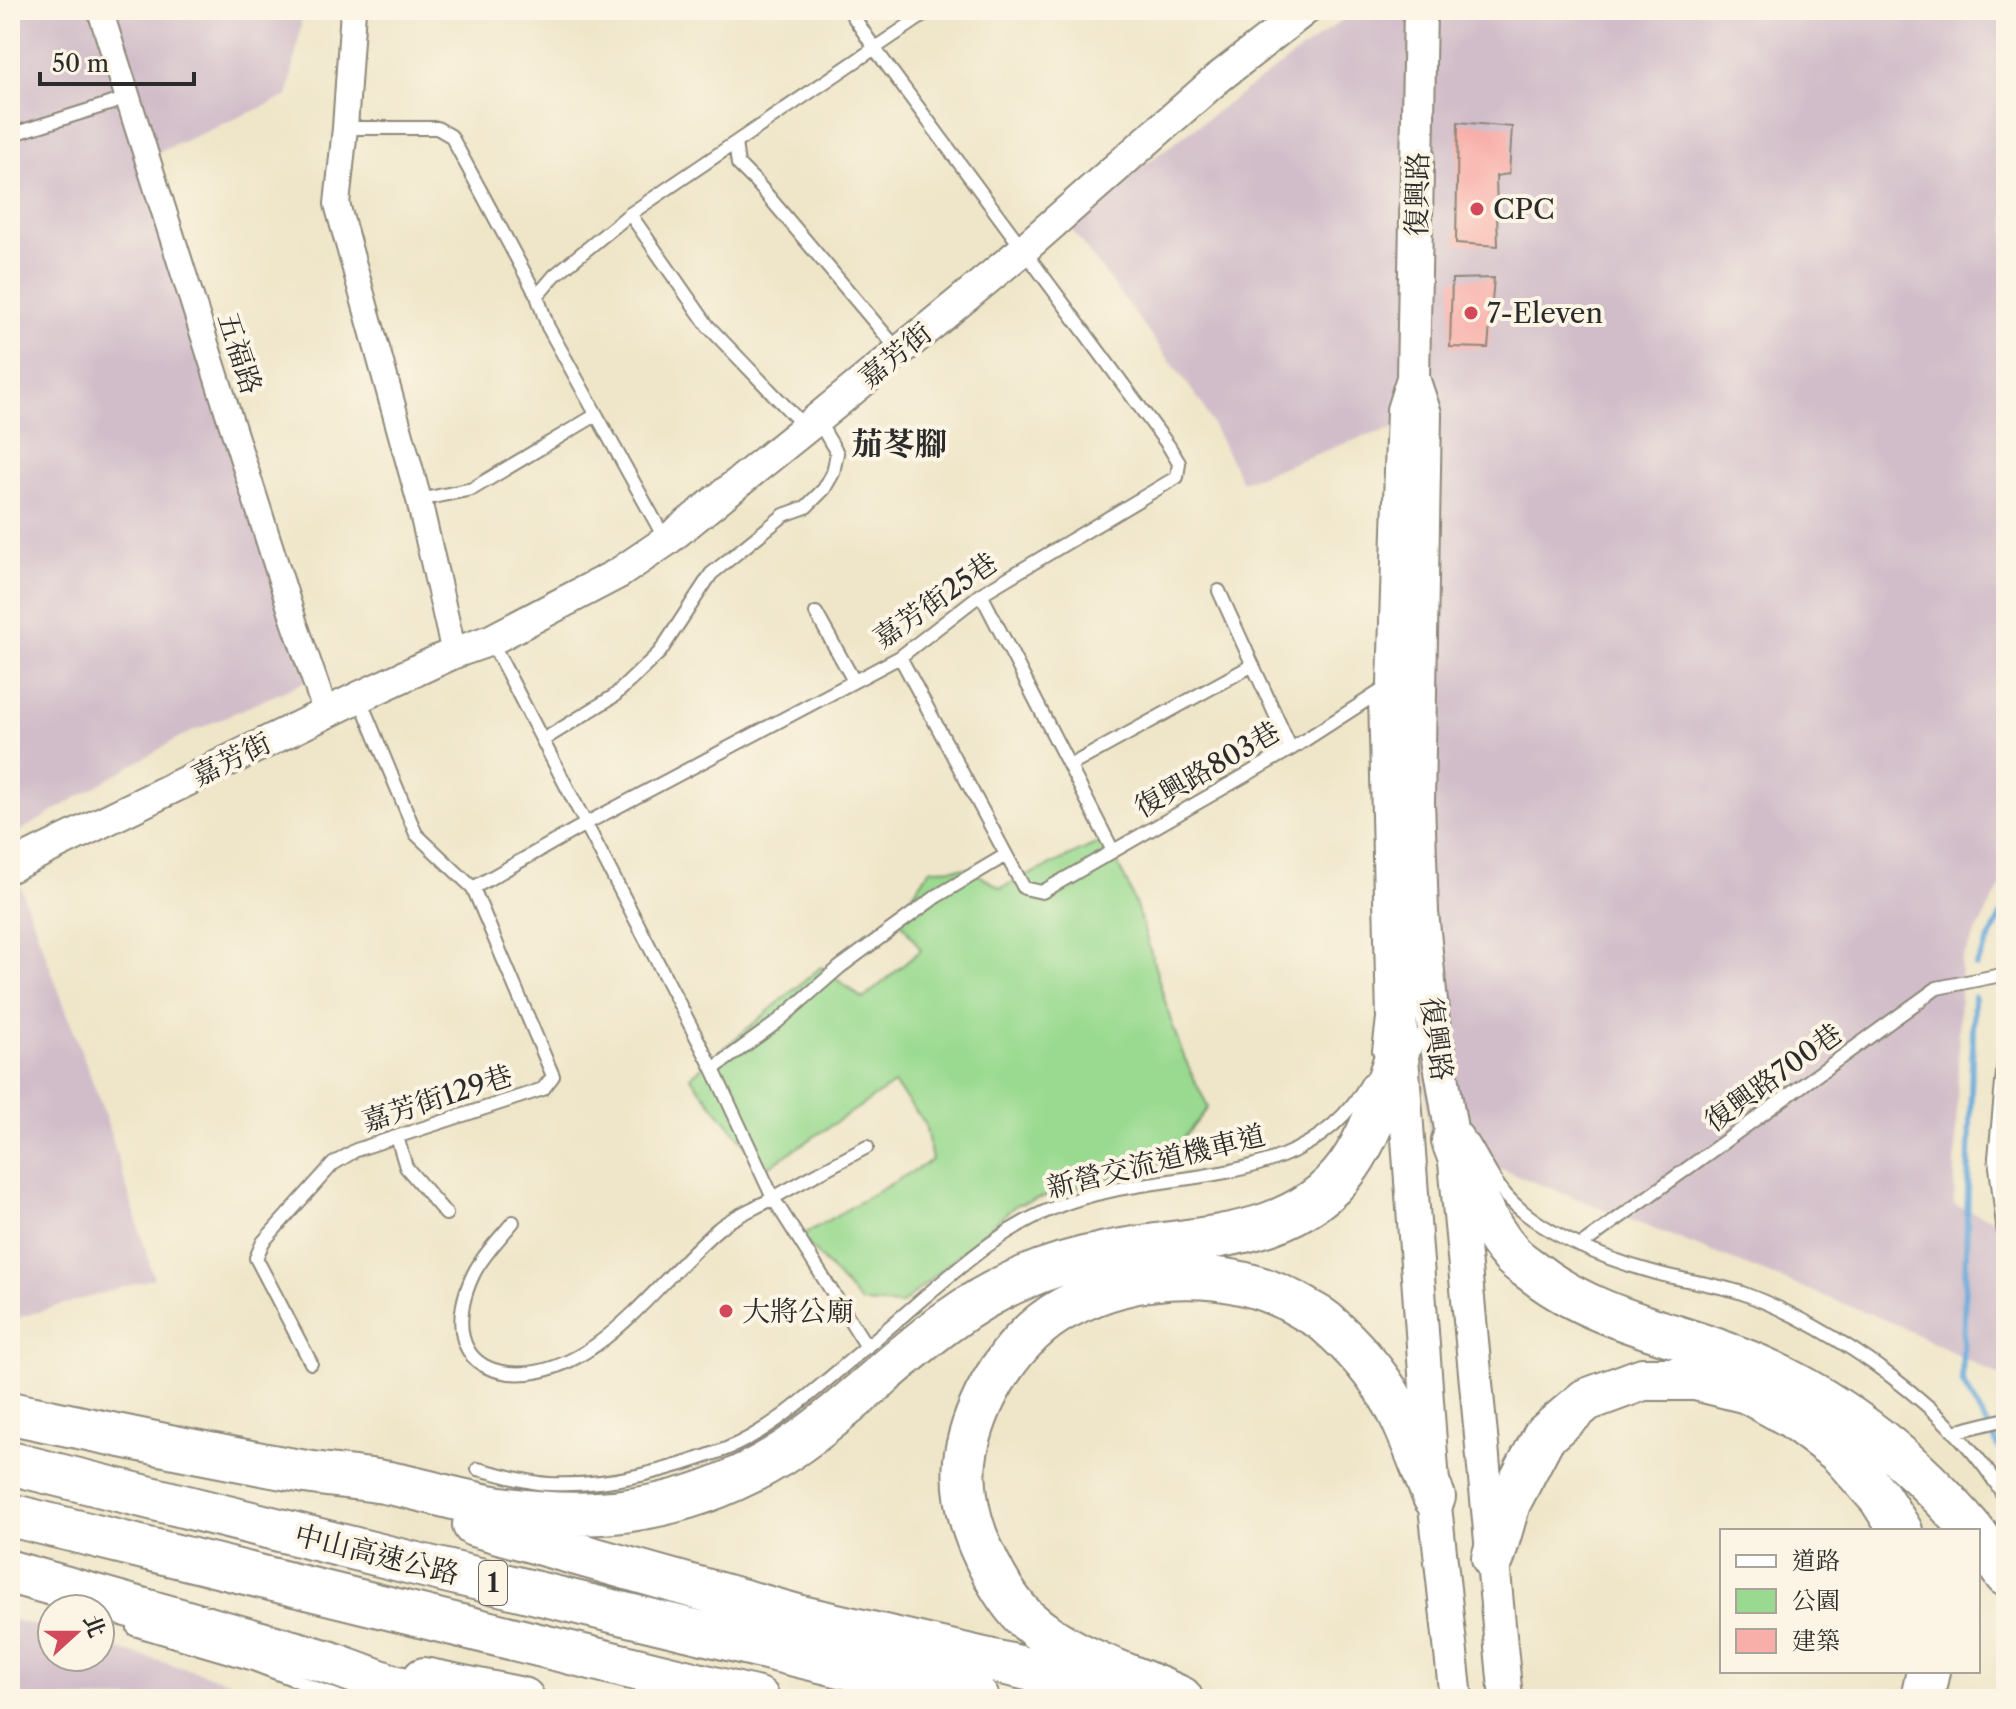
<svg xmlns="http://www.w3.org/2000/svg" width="2016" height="1709" viewBox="0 0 2016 1709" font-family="'Libre Caslon Text','Noto Serif TC',serif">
<rect width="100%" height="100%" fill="#fcf5e5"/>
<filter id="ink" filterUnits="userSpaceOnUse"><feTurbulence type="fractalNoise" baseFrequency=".0125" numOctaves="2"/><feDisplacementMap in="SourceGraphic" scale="16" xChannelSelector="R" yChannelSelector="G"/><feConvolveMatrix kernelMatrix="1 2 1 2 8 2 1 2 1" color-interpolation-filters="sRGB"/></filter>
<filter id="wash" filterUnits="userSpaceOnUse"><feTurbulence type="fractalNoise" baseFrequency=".006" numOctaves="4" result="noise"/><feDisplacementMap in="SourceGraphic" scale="32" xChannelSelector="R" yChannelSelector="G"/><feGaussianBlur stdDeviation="1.8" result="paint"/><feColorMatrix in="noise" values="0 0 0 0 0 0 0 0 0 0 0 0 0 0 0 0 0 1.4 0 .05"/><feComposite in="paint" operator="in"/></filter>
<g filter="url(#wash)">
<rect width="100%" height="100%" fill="#efe6c9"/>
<path fill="#d1bdc9" d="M 10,10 L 301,10 L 301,26 L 288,96 L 150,156 L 309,680 L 180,737 L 10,837 Z
M 1356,10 L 2006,10 L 2006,876 L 1961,961 L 1954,1205 L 1989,1218 L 2006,1214 L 2006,1379 L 1898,1325 L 1430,1141 L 1409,897 L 1402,426 L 1357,439 L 1242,482 L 1202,404 L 1066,222 Z
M 10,859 L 105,1115 L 154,1278 L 10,1320 Z
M 10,1619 L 52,1630 L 52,1657 L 100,1657 L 100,1644 L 292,1699 L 10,1699 Z"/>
<path fill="#9ada90" stroke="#62825e" stroke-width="2" d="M 1104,840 C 1144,901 1153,974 1178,1041 C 1186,1064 1198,1086 1208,1108 L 1163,1163 L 1016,1205 L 901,1305 L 861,1303 L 801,1236 L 932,1160 L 925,1123 L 894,1084 L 765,1169 L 690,1077 L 821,967 L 863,999 L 921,950 L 897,916 L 931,869 L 967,868 L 1001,888 Z"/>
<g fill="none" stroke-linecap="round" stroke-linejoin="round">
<path stroke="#65a8d9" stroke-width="6" d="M 1976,966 L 2006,906
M 1974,997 L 1962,1381 L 2006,1460"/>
</g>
<g id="blocks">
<path fill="#f8aea9" d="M 1458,122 L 1512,127 L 1509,174 L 1496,176 L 1498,246 L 1456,243 Z
M 1494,278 L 1488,348 L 1450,347 L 1452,279 Z"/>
</g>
</g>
<g filter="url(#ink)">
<use href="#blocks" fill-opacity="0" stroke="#8d887a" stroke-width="2"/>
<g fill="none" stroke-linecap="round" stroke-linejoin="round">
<g stroke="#8d887a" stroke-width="16">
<path id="service" d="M 345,128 L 437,128 L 451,136 L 537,296 L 548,327 L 665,539
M 10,135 L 128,98
M 735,143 L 738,164 L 757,183 L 899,351
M 630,214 L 708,326 L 805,427
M 537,296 L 555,275 L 630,214 L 931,10
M 419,500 L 472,489 L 596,415
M 1219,591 L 1291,749
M 981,594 L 1113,851
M 816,613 L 854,681
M 491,641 L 713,1069 L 773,1198 L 867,1347
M 900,657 L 1024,888 L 1042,892 L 1291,749 L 1381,691
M 1375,695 L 1383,1018 L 1379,1051
M 543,740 L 614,696 L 660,652 L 711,574 L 784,515 L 806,507 L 824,489 L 833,473 L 837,453 L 817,419
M 1071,765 L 1253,665
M 473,888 L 587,823 L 900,657 L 981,594 L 1177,477 L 1179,463 L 1168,445 L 875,49 L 849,10
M 2006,1040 L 1995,1158 L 2006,1251
M 713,1069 L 776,1023 L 840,967 L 937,896 L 1006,855
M 397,1137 L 406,1167 L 446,1214
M 1472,1141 C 1482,1157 1490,1174 1500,1188 C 1531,1230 1604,1259 1653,1272 C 1682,1281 1713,1283 1742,1293 C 1835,1327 1958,1412 2006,1500
M 513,1222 C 500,1238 482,1256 473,1275 C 454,1315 453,1367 509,1373 C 595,1381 659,1278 718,1229 C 731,1218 750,1210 766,1202 C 799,1183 833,1165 867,1147
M 1580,1246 L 1937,988 L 2006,974
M 311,1363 L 256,1258 L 263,1242 L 333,1164 L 356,1150 L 543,1089 L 553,1076 L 473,888 L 416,834 L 359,697
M 1954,1432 L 2006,1419
M 478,1469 C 501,1474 526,1483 549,1484 C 609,1487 671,1470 726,1449 C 763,1434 795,1407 826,1381 C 858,1354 890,1327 922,1299 C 965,1263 1003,1228 1056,1207 C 1162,1163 1303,1199 1369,1080
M 134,1629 L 250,1663 L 345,1699"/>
</g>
<g stroke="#8d887a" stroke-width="28">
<path id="minor" d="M 100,10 L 294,621 L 326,713
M 353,10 L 345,128 L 337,204 L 419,500 L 454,653"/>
</g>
<g stroke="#8d887a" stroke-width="34">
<path id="tertiary" d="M 10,867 L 359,697 L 454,653 L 491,640 L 619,573 L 666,541 L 817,419 L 1024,249 L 1217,79 L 1305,10"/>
</g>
<g stroke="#8d887a" stroke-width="36">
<path id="secondary" d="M 1420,10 L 1413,378 L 1403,410 L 1394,683 L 1401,1043 L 1434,1497 L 1456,1699
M 1413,378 L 1425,414 L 1418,802 L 1422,912 L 1433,1022 L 1453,1141 L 1506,1699"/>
</g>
<g stroke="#8d887a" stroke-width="46">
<path id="motorway" d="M 1453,1141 C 1467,1179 1483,1223 1511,1254 C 1517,1261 1527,1267 1535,1273 C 1602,1325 1693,1335 1769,1371 C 1848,1408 1917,1465 1973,1531
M 10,1413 C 109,1433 207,1455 306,1472 C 329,1476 353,1477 377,1481 C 419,1487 459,1502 501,1508 C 589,1521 668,1513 748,1473 C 850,1423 917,1321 1026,1277 C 1049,1267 1077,1259 1102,1254 C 1187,1235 1291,1246 1348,1167 C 1374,1131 1386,1084 1401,1043
M 10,1463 L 412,1563 L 978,1699
M 10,1515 L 758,1699
M 474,1525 L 801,1617 L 1111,1688
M 1978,1537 L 2006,1575
M 1493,1558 L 1509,1503 L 1544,1436 L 1586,1400 L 1643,1379 L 1695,1379 L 1747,1392 L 1791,1416 L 1839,1452 L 1880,1498 L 1901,1531
M 10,1572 L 328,1662 L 393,1686 L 450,1699
M 424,1679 L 523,1699
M 1181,1698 C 1129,1673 1070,1659 1026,1619 C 1006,1600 992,1573 981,1548 C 968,1519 960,1480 967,1448 C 979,1394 1015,1335 1065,1308 C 1138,1269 1232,1265 1303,1308 C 1311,1313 1321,1317 1328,1324 C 1353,1346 1377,1374 1394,1403 C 1410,1432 1421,1466 1434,1497
M 1922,1699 L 1928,1671"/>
</g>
<use href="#service" stroke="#fff" stroke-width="12"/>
<use href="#minor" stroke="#fff" stroke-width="24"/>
<use href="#tertiary" stroke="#fff" stroke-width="30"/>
<use href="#secondary" stroke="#fff" stroke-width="32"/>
<use href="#motorway" stroke="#fff" stroke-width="42"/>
</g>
</g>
<g fill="#d1495b" stroke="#fcf5e5" stroke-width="3">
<circle cx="1477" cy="209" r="8"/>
<circle cx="1471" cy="313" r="8"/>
<circle cx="726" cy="1311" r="8"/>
</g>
<g text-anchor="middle" stroke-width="8" stroke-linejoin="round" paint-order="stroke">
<rect fill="#fcf5e5" stroke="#6a6863" stroke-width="2" x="479" y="1561" width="28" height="44" rx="6"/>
<g font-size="26" font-weight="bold" fill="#2b2b2b">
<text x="493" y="1592">1</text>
</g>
<g font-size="28" fill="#2b2b2b" stroke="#fcf5e5">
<text transform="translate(1417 194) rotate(-89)" y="10">復興路</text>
<text transform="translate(240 353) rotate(72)" y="10">五福路</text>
<text transform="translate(895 355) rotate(-39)" y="10">嘉芳街</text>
<text transform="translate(935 600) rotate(-35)" y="10">嘉芳街25巷</text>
<text transform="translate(231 759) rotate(-26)" y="10">嘉芳街</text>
<text transform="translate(1207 769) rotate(-30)" y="10">復興路803巷</text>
<text transform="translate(1437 1039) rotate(82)" y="10">復興路</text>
<text transform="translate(1773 1077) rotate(-36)" y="10">復興路700巷</text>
<text transform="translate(437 1098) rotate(-18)" y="10">嘉芳街129巷</text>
<text transform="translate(1156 1161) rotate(-14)" y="10">新營交流道機車道</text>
<text transform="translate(377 1554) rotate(14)" y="10">中山高速公路</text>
</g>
<g font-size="28" fill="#2b2b2b" stroke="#fcf5e5" text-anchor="start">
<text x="1493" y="219">CPC</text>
<text x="1487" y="323">7-Eleven</text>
<text x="742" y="1321">大將公廟</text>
</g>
<g font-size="32" font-weight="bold" fill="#2b2b2b" stroke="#fcf5e5">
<text x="899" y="455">茄苳腳</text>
</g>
</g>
<rect width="2016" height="1709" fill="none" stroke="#fcf5e5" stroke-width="40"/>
<rect x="1720" y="1529" width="260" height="144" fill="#fcf5e5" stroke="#a8a49b" stroke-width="2"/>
<rect x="1736" y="1555" width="40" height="12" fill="#ffffff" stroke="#a8a49b" stroke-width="2"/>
<text x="1792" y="1569" font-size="24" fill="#2b2b2b">道路</text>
<rect x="1736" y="1589" width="40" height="24" fill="#9ada90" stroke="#a8a49b" stroke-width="2"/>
<text x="1792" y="1609" font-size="24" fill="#2b2b2b">公園</text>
<rect x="1736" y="1629" width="40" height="24" fill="#f8aea9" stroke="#a8a49b" stroke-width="2"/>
<text x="1792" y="1649" font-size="24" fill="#2b2b2b">建築</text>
<g transform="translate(76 1633) rotate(69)"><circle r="38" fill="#fcf5e5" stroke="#a8a49b" stroke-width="2"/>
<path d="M0-6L14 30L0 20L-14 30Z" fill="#d1495b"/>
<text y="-12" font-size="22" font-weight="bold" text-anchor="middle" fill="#2b2b2b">北</text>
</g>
<path d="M40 72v12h154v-12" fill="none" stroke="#2b2b2b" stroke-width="4"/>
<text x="52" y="72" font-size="24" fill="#2b2b2b" stroke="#fcf5e5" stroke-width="6" paint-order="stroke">50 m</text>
</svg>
